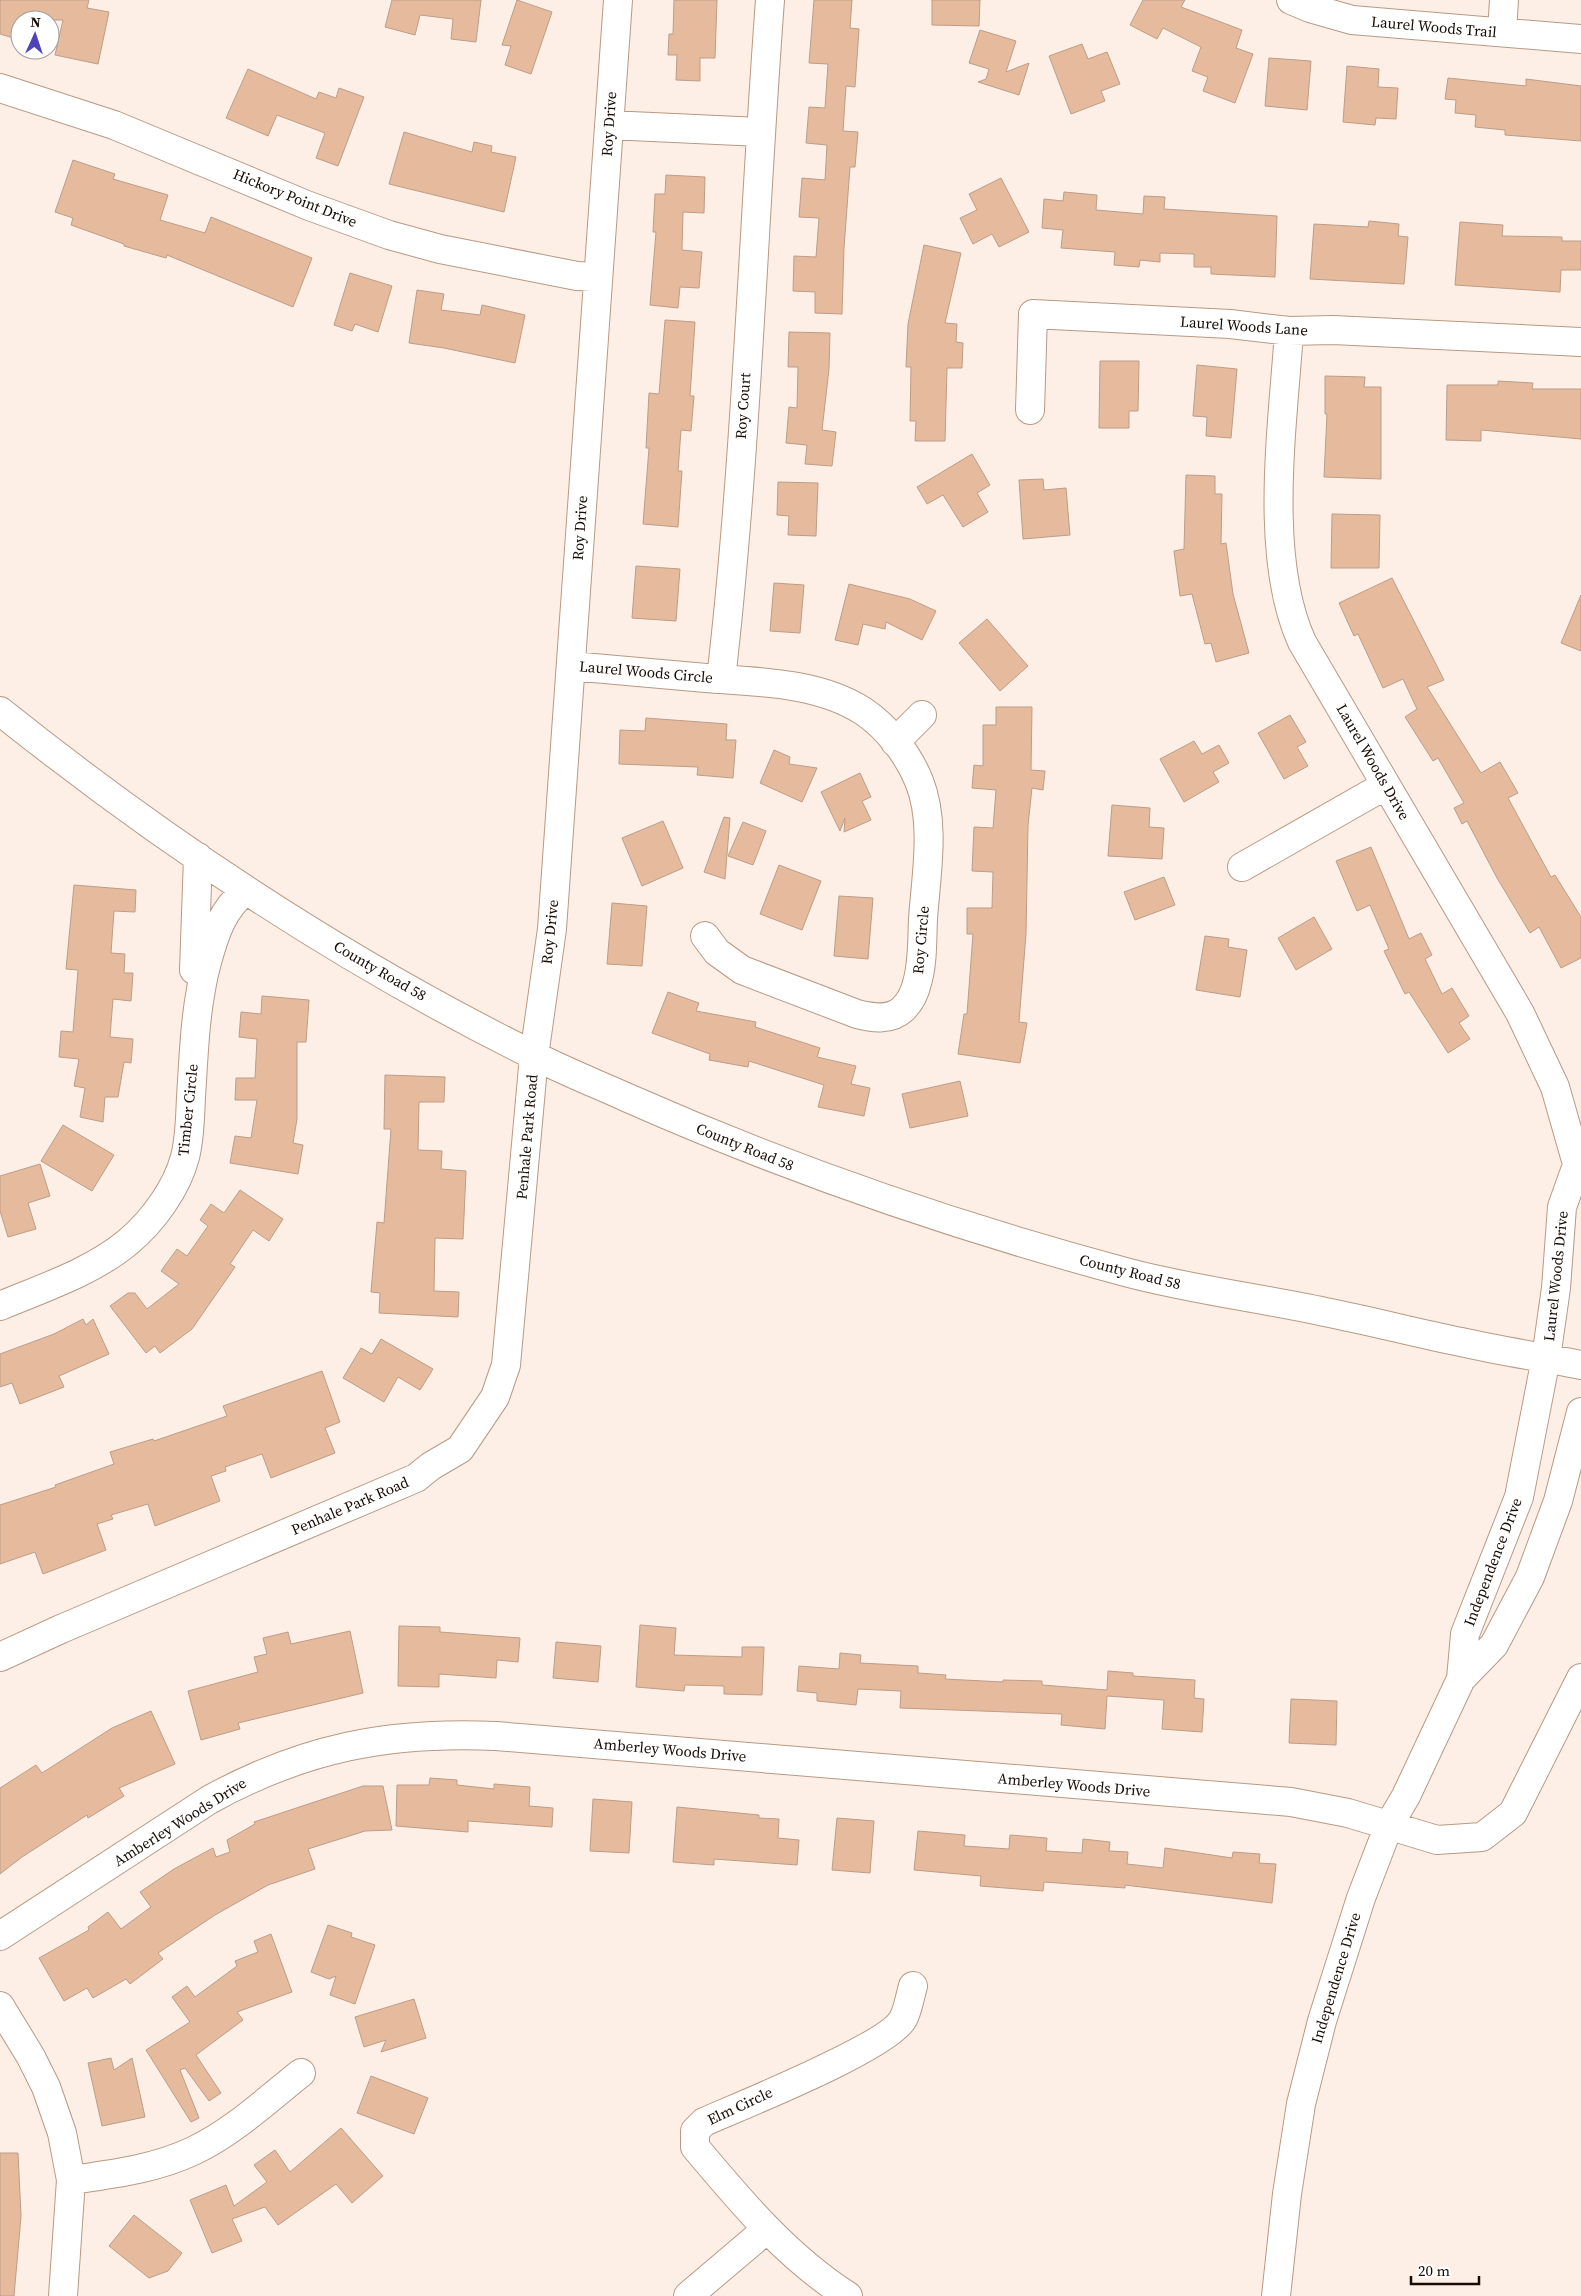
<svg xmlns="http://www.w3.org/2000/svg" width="1581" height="2296" viewBox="0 0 1581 2296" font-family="'Source Serif 4',serif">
<rect width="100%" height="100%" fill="#fdefe6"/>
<path fill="#e6ba9c" stroke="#bd9d88" d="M 0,0 L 89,0 L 87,8 L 109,12 L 98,64 L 55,55 L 63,20 L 20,20 L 20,40 L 0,34 Z
M 392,0 L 481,0 L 476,42 L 451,39 L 453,19 L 420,15 L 415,35 L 385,27 Z
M 517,0 L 552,12 L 531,74 L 505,65 L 511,46 L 502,45 Z
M 674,0 L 717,0 L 715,58 L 700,58 L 700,81 L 676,80 L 677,55 L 668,55 L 669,34 L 673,34 Z
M 814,0 L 852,0 L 850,28 L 859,29 L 855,87 L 846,86 L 843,131 L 858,132 L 855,167 L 850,167 L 844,248 L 842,314 L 815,313 L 815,292 L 793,291 L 794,256 L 816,257 L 819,218 L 799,217 L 802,178 L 825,180 L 827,145 L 806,143 L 809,107 L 825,108 L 828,64 L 809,63 Z
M 932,0 L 980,0 L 979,26 L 932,25 Z
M 1143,0 L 1185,0 L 1181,7 L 1242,30 L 1236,48 L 1253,54 L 1235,103 L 1203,91 L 1208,77 L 1192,71 L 1201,47 L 1163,28 L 1157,39 L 1130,25 Z
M 980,30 L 1016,41 L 1006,72 L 1029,63 L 1019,95 L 978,82 L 986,79 L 989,69 L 969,63 Z
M 1082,44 L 1088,59 L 1107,52 L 1120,84 L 1101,91 L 1105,101 L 1071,114 L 1049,56 Z
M 1269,58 L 1311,61 L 1307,110 L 1265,106 Z
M 1347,66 L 1379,69 L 1378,87 L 1398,88 L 1396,119 L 1376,118 L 1375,125 L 1343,122 Z
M 248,69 L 316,99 L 319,92 L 336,98 L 339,88 L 364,97 L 338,166 L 316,158 L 325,133 L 277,115 L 268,136 L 226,118 Z
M 1448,78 L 1526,86 L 1526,79 L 1581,86 L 1581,141 L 1505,135 L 1505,130 L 1475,127 L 1476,115 L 1455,113 L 1456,100 L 1445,99 Z
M 404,132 L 472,152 L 474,142 L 492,146 L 491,152 L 516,157 L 504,212 L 389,184 Z
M 73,160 L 115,174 L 113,179 L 168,195 L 160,220 L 205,233 L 211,217 L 312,258 L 293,307 L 167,255 L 166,258 L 124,246 L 124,244 L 71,225 L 73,218 L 55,212 Z
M 666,175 L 705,177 L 704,213 L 683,212 L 682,250 L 702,252 L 699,288 L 680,287 L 678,308 L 650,305 L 656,232 L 653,232 L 655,194 L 665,194 Z
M 1001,178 L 1029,232 L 999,247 L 992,234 L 973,244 L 960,218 L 977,210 L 969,194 Z
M 1064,192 L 1097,195 L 1096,210 L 1143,214 L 1144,196 L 1165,197 L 1164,209 L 1277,216 L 1275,277 L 1211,274 L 1211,267 L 1194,267 L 1194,254 L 1160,253 L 1160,262 L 1140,260 L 1139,267 L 1114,265 L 1115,252 L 1061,248 L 1063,230 L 1042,228 L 1044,199 L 1063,201 Z
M 1369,221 L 1399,224 L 1398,236 L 1408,237 L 1404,284 L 1310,279 L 1314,224 L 1368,227 Z
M 1460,222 L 1503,225 L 1502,236 L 1562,237 L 1562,241 L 1581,241 L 1581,270 L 1561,270 L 1560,292 L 1455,285 Z
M 924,245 L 961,253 L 945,323 L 957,324 L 956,342 L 963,343 L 962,368 L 947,368 L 945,441 L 915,441 L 916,421 L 910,421 L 911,367 L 906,367 L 908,324 Z
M 350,273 L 392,286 L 378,332 L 355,324 L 352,331 L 334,325 Z
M 417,290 L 444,294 L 441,310 L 480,315 L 482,305 L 525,315 L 515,363 L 444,348 L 409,343 Z
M 665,320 L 695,322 L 690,396 L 694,396 L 691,431 L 681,430 L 678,471 L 682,471 L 678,527 L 643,524 L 649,448 L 646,448 L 649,393 L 659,394 Z
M 789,332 L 830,333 L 829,369 L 822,430 L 836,432 L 832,466 L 805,464 L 807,445 L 786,443 L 789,407 L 797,408 L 798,367 L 788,367 Z
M 1100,361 L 1139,361 L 1138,411 L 1129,411 L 1129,428 L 1099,428 Z
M 1197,365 L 1237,369 L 1231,438 L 1206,436 L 1207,417 L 1193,416 Z
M 1325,376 L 1365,377 L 1364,387 L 1381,387 L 1381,479 L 1324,477 L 1327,414 L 1325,414 Z
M 1498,381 L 1533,383 L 1532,389 L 1581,389 L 1581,439 L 1481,430 L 1481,441 L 1446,440 L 1447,385 L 1498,385 Z
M 972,454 L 990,485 L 977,493 L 988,512 L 963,527 L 943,495 L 927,504 L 917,487 Z
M 1186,475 L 1215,476 L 1215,494 L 1222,494 L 1221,544 L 1226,543 L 1233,594 L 1249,653 L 1216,662 L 1211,643 L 1205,644 L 1192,594 L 1180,596 L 1174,551 L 1184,549 Z
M 1043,479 L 1044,490 L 1066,488 L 1070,535 L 1023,539 L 1019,480 Z
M 778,482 L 818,483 L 816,536 L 788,535 L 789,516 L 777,515 Z
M 1332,514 L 1380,515 L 1379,568 L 1331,568 Z
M 636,566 L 680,569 L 676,621 L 632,618 Z
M 1392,578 L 1444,680 L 1427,687 L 1481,773 L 1500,762 L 1518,793 L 1508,798 L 1551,877 L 1555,875 L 1581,917 L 1581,958 L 1561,968 L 1539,927 L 1530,933 L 1497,878 L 1467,821 L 1462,824 L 1454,808 L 1464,803 L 1438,758 L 1433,761 L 1405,717 L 1417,709 L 1403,679 L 1383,688 L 1358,634 L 1354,636 L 1339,603 Z
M 774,583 L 804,585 L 800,633 L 770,631 Z
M 849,584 L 910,599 L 936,611 L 922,640 L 886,622 L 885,629 L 863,624 L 858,645 L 835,640 Z
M 1581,595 L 1581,651 L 1561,643 Z
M 987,619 L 1028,666 L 1000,691 L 959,643 Z
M 996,707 L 1032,707 L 1031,770 L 1045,771 L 1043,790 L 1032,788 L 1028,825 L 1026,934 L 1019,1022 L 1027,1023 L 1020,1063 L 958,1054 L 964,1014 L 967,1014 L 973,934 L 967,934 L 967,908 L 992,908 L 993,872 L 972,871 L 974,827 L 993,828 L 996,790 L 972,788 L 974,765 L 983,766 L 983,725 L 996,725 Z
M 1290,715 L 1306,742 L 1297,747 L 1308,766 L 1284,779 L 1258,733 Z
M 646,718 L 727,724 L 726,740 L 736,740 L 733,778 L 697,775 L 698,767 L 619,764 L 620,730 L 645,731 Z
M 1194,741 L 1202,754 L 1219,745 L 1229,763 L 1213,772 L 1219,782 L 1184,802 L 1160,759 Z
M 774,750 L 790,757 L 789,764 L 817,768 L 802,802 L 760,783 Z
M 860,773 L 871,797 L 862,801 L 871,820 L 844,832 L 845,818 L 840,831 L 821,792 Z
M 1112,805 L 1150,808 L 1149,827 L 1164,828 L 1162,859 L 1108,856 Z
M 724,817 L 730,818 L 725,879 L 704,872 Z
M 663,821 L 683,868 L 642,886 L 622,838 Z
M 743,822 L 766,831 L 753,865 L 728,856 Z
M 1371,847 L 1409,939 L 1421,933 L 1432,955 L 1425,959 L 1442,994 L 1452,988 L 1469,1016 L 1459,1023 L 1470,1039 L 1448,1053 L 1409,992 L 1405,994 L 1384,951 L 1389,949 L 1370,905 L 1357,911 L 1336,861 Z
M 779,865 L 821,881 L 802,930 L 760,914 Z
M 1164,877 L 1175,905 L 1135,920 L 1124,892 Z
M 74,885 L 136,890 L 135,912 L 114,911 L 111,953 L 125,954 L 124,973 L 133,973 L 131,1001 L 113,999 L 110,1037 L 133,1039 L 131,1063 L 124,1062 L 118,1097 L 105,1097 L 103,1122 L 80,1117 L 85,1088 L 74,1086 L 79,1059 L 59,1057 L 61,1031 L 73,1032 L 78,970 L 66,969 Z
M 839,896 L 873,898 L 868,959 L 834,956 Z
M 612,903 L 647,906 L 642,966 L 607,964 Z
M 1314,917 L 1332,949 L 1296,970 L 1278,938 Z
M 1205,936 L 1229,939 L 1228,947 L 1247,950 L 1240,997 L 1196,990 Z
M 668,992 L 699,1003 L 696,1011 L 756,1022 L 755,1027 L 820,1048 L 817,1057 L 856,1066 L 851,1084 L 870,1088 L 864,1116 L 818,1107 L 824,1085 L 749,1061 L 748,1067 L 709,1060 L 710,1054 L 652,1033 Z
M 262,996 L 309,1000 L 306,1042 L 297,1042 L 297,1119 L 293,1143 L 303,1145 L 298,1174 L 230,1163 L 235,1136 L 251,1138 L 257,1100 L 235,1100 L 236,1078 L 255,1078 L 257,1039 L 239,1037 L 241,1012 L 261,1014 Z
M 385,1075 L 445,1077 L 444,1102 L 419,1102 L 418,1150 L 442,1151 L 441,1169 L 466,1171 L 463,1239 L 435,1238 L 434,1291 L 459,1292 L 458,1317 L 379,1313 L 380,1293 L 371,1292 L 377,1222 L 384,1223 L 391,1129 L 384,1129 Z
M 960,1081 L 968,1116 L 910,1128 L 902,1094 Z
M 63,1125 L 114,1155 L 92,1191 L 41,1161 Z
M 40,1164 L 50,1196 L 28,1203 L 36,1229 L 8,1237 L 0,1211 L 0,1176 Z
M 240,1190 L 283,1219 L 269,1241 L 253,1230 L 230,1264 L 235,1267 L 192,1329 L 160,1353 L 155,1346 L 146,1353 L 110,1306 L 128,1293 L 135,1293 L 147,1309 L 179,1284 L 161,1271 L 177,1249 L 187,1256 L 208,1226 L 200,1220 L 211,1204 L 224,1213 Z
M 83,1319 L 86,1325 L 93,1319 L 109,1354 L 59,1376 L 64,1387 L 20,1404 L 12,1383 L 0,1387 L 0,1354 L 54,1334 Z
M 381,1339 L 433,1369 L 420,1390 L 398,1377 L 384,1402 L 343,1378 L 361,1348 L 372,1354 Z
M 322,1371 L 340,1422 L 325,1428 L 335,1453 L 271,1478 L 262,1454 L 225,1467 L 226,1471 L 211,1476 L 220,1501 L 155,1526 L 148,1504 L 111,1515 L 113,1519 L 97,1524 L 106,1550 L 43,1574 L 35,1552 L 0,1564 L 0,1505 L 56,1487 L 55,1485 L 114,1464 L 110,1452 L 153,1439 L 154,1441 L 227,1416 L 223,1406 Z
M 640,1625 L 676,1628 L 674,1655 L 742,1657 L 742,1647 L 764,1647 L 762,1695 L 724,1694 L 724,1686 L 685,1685 L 684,1691 L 636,1687 Z
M 399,1626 L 440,1627 L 440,1632 L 520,1638 L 518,1662 L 497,1660 L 496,1678 L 439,1674 L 439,1687 L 398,1686 Z
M 350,1631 L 363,1693 L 238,1723 L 240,1729 L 201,1740 L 188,1691 L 258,1672 L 254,1657 L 267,1654 L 263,1638 L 288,1632 L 291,1644 Z
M 556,1642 L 601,1646 L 598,1682 L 553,1678 Z
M 840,1653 L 861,1655 L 860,1663 L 918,1666 L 918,1673 L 946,1675 L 945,1679 L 1003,1682 L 1003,1680 L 1042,1681 L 1042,1685 L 1107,1690 L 1108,1671 L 1133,1673 L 1133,1676 L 1195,1680 L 1194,1698 L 1204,1699 L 1202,1732 L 1162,1729 L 1164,1700 L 1107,1696 L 1105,1729 L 1061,1725 L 1062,1714 L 900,1708 L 901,1691 L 858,1689 L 856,1705 L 817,1701 L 817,1693 L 797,1691 L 799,1666 L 839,1669 Z
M 1291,1699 L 1337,1701 L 1336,1745 L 1289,1743 Z
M 151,1711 L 175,1764 L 119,1788 L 124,1796 L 88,1818 L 87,1815 L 22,1857 L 0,1874 L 0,1788 L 36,1765 L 42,1773 L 112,1728 Z
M 430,1778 L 457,1780 L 457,1785 L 494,1789 L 494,1784 L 530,1787 L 529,1806 L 553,1808 L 552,1827 L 468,1821 L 468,1832 L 396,1826 L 397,1785 L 429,1785 Z
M 363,1786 L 383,1786 L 392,1830 L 365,1831 L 308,1849 L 315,1869 L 268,1885 L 215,1915 L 158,1953 L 163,1959 L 130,1984 L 126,1979 L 93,1998 L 87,1988 L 64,2001 L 39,1958 L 89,1930 L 88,1927 L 108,1912 L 121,1929 L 151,1907 L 140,1892 L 174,1869 L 213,1848 L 216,1857 L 230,1852 L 227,1840 L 255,1824 L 254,1822 Z
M 593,1799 L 632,1802 L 629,1853 L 590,1851 Z
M 677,1807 L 759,1815 L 759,1818 L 779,1819 L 778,1838 L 799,1840 L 797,1865 L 714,1859 L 714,1865 L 673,1862 Z
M 837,1818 L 874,1821 L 870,1873 L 832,1870 Z
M 918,1831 L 965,1835 L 964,1846 L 1009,1849 L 1010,1835 L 1047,1838 L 1046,1851 L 1082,1853 L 1083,1839 L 1110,1842 L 1109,1851 L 1128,1852 L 1127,1864 L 1163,1868 L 1165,1848 L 1232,1858 L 1233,1852 L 1260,1854 L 1259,1863 L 1276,1864 L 1272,1903 L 1125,1885 L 1125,1888 L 1044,1882 L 1043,1891 L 980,1886 L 981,1876 L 914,1870 Z
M 328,1925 L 352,1933 L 351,1937 L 375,1945 L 355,2004 L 330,1995 L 336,1976 L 329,1979 L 311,1972 Z
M 271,1934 L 292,1992 L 237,2012 L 243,2020 L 196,2055 L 221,2093 L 209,2101 L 185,2068 L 180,2070 L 199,2118 L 191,2122 L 146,2050 L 190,2022 L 172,1997 L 187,1986 L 195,1997 L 237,1966 L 235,1961 L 258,1952 L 254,1941 Z
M 414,1999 L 426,2038 L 381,2052 L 386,2040 L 364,2047 L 355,2017 Z
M 111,2058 L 114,2070 L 132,2058 L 145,2117 L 102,2126 L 88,2063 Z
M 371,2076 L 428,2098 L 414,2134 L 357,2113 Z
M 341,2128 L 383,2176 L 352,2203 L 336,2184 L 278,2225 L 265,2207 L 232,2219 L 242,2241 L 212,2253 L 190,2200 L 226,2185 L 234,2206 L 267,2182 L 254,2165 L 275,2150 L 290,2172 Z
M 0,2153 L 18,2153 L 21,2216 L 14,2296 L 0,2296 Z
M 134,2215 L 182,2253 L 168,2271 L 149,2278 L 109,2246 Z"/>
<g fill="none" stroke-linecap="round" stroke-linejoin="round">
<g stroke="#b99983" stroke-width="30">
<path id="minor" d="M 1291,0 L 1310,8 L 1352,20 L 1581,39
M 1502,32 L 1504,0
M 0,88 L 114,125 L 309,206 L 389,235 L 440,249 L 577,276 L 598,277
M 609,125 L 760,132
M 1289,331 C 1283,425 1263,556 1302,642 L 1520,1013 L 1555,1087 L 1581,1178
M 1030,410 L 1033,314 L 1230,324 L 1289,331 L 1333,330 L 1581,342
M 571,666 C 616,670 661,674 706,678 C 757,682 818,682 863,711 C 887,727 908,754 919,781 C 936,823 926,875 923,919 C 922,940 923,963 917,983 C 915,992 910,1002 903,1009 C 890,1021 872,1018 857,1014 L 742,970 L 717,952 L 705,936
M 721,679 C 747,454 753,226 770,0
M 0,711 C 165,843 343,961 533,1055 C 564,1071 597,1084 628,1098 C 791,1170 957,1227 1129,1273 C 1194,1290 1260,1298 1325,1312 C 1371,1321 1416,1333 1461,1342 C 1501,1351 1541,1357 1581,1365
M 895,742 L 922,715
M 1242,867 L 1386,785
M 194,970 L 198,857
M 0,1306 C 43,1288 92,1272 128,1242 C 153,1221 177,1188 185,1157 C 190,1138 190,1117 191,1097 C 194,1051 195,1007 207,962 C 215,933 222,910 246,890
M 0,1657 L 61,1629 L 416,1478 L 431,1466 L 460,1449 L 495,1397 L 506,1365 L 534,1056 L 552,929 L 618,0
M 1461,1679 L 1465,1634 L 1519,1497 L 1546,1358 L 1556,1288 L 1562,1207 L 1577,1165
M 0,1936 L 209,1800 C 303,1748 389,1731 496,1736 L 1291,1802 L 1348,1813 L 1437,1840 L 1482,1837 L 1513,1813 L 1581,1678
M 0,2006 L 31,2057 L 46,2087 L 62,2133 L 71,2180 L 63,2296
M 71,2180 C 113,2174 155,2169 193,2151 C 233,2132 267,2100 301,2073
M 688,2296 L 767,2229
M 848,2296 C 787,2257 741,2202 695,2147 L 695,2131 L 704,2122 C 740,2106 888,2047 903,2019 C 908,2010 910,1996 913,1986
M 1276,2296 L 1287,2194 L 1301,2104 L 1322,2021 L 1361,1898 L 1389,1825 L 1406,1796 L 1461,1679 L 1494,1645 L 1530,1577 L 1558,1501 L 1581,1412"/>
</g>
<use href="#minor" stroke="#fff" stroke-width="28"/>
</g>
<g text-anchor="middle" stroke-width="5" stroke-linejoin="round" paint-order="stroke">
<g font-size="15" fill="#170c05" stroke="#fff">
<text transform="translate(1434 27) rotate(5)" y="5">Laurel Woods Trail</text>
<text transform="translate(609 124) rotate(-86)" y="5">Roy Drive</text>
<text transform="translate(295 198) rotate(22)" y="5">Hickory Point Drive</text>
<text transform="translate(1244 326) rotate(4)" y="5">Laurel Woods Lane</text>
<text transform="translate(743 406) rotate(-86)" y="5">Roy Court</text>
<text transform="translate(580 528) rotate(-86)" y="5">Roy Drive</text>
<text transform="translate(646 672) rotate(5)" y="5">Laurel Woods Circle</text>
<text transform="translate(1373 762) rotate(60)" y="5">Laurel Woods Drive</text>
<text transform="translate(550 932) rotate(-84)" y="5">Roy Drive</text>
<text transform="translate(921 940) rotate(-85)" y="5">Roy Circle</text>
<text transform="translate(380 971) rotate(30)" y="5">County Road 58</text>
<text transform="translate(188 1110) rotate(-84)" y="5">Timber Circle</text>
<text transform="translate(527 1137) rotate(-85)" y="5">Penhale Park Road</text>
<text transform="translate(745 1147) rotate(22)" y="5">County Road 58</text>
<text transform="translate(1130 1272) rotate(14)" y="5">County Road 58</text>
<text transform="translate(1556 1276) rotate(-84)" y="5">Laurel Woods Drive</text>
<text transform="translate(350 1506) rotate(-23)" y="5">Penhale Park Road</text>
<text transform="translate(1493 1562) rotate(-69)" y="5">Independence Drive</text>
<text transform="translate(670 1750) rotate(5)" y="5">Amberley Woods Drive</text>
<text transform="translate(1074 1785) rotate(5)" y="5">Amberley Woods Drive</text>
<text transform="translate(180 1822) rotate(-32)" y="5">Amberley Woods Drive</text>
<text transform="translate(1336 1978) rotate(-73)" y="5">Independence Drive</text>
<text transform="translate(740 2106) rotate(-25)" y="5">Elm Circle</text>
</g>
</g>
<g transform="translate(35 35) rotate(3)"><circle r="24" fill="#ffffff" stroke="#a29e9b"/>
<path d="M0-4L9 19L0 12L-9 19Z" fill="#4d43ba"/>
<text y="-8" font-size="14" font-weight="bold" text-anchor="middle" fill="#170c05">N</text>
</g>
<path d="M1411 2276v8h68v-8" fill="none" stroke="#170c05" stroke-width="2.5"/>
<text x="1418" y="2276" font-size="15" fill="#170c05" stroke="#ffffff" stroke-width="4" paint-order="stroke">20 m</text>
</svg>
